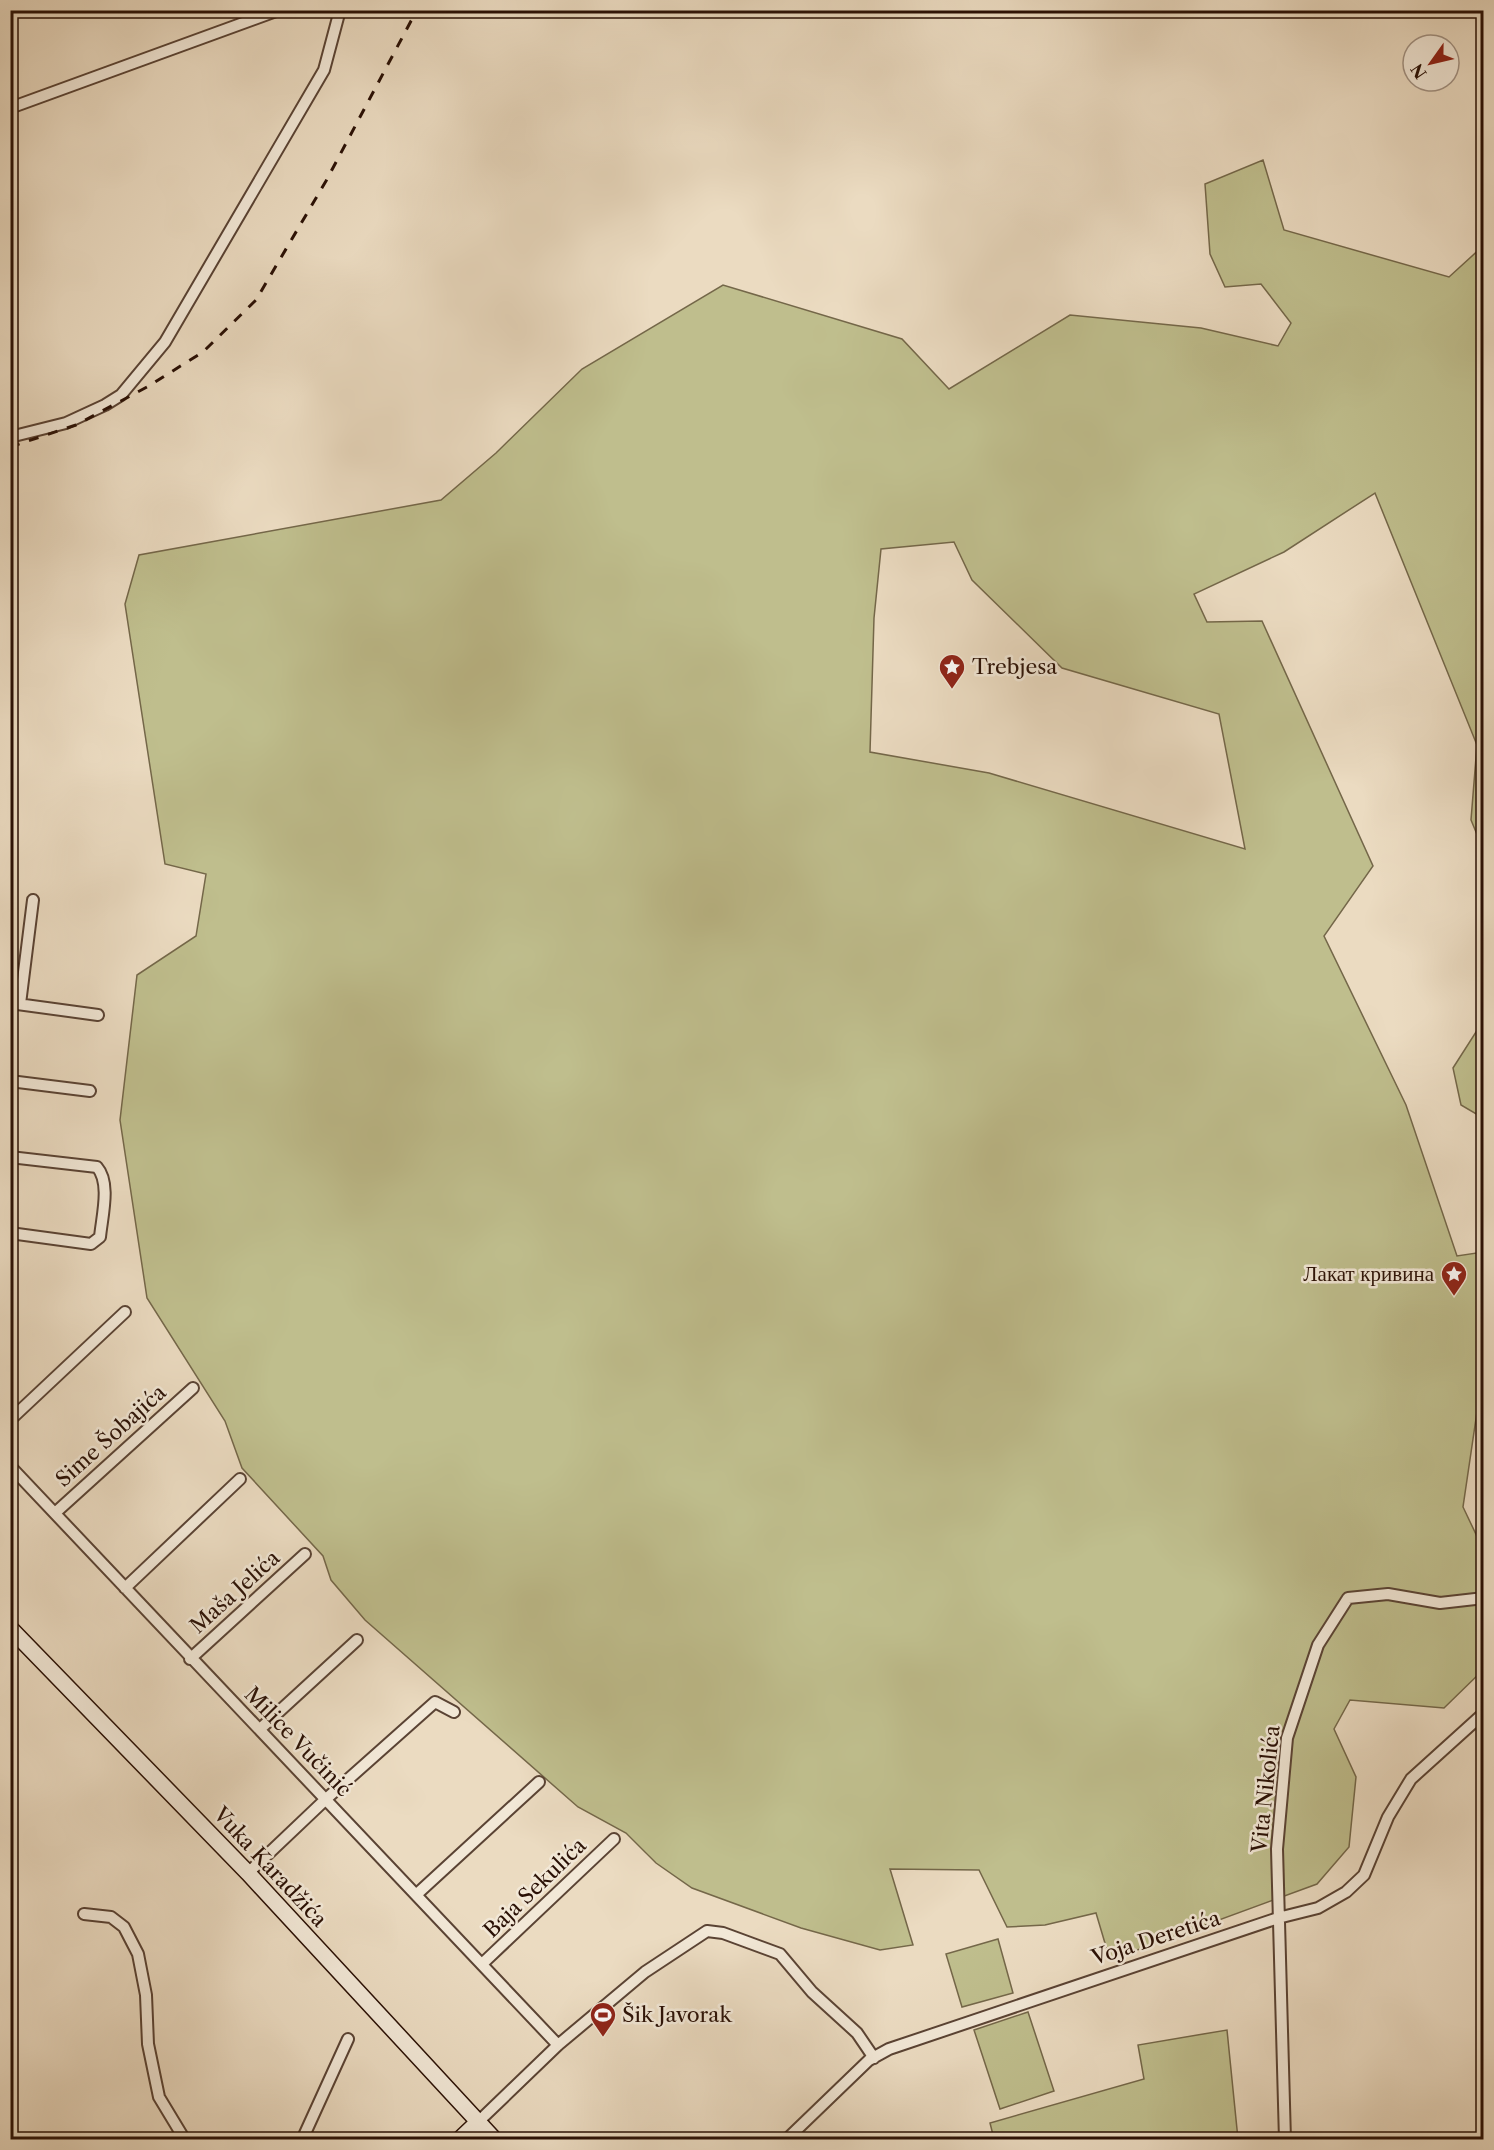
<svg xmlns="http://www.w3.org/2000/svg" width="1494" height="2150" viewBox="0 0 1494 2150" font-family="'Libre Caslon Text',serif">
<rect width="100%" height="100%" fill="#ebdbc1"/>
<filter id="stains"><feTurbulence type="fractalNoise" baseFrequency=".00333" numOctaves="4"/><feColorMatrix values="0 0 0 0 .2 0 0 0 0 .09 0 0 0 0 .02 0 0 0 .5 -.17"/></filter>
<radialGradient id="worn" r=".72"><stop offset=".6" stop-color="#630" stop-opacity="0"/><stop offset="1" stop-color="#630" stop-opacity=".3"/></radialGradient>
<path fill="#bfbe8d" stroke="#746749" stroke-width="1.5" fill-rule="evenodd" d="M 1263,160 L 1284,230 L 1449,277 L 1483,246 L 1483,849 L 1471,820 L 1477,745 L 1375,493 L 1284,552 L 1194,594 L 1207,622 L 1262,621 L 1373,866 L 1324,936 L 1406,1105 L 1457,1256 L 1483,1252 L 1483,1371 L 1463,1507 L 1483,1549 L 1483,1670 L 1444,1708 L 1350,1700 L 1334,1729 L 1356,1777 L 1349,1847 L 1317,1884 L 1110,1960 L 1096,1913 L 1045,1925 L 1007,1927 L 979,1870 L 890,1869 L 913,1945 L 880,1950 L 801,1928 L 692,1888 L 656,1863 L 626,1833 L 578,1807 L 365,1620 L 331,1580 L 323,1556 L 242,1468 L 225,1421 L 147,1298 L 120,1120 L 137,975 L 196,936 L 206,874 L 165,864 L 125,604 L 139,555 L 441,500 L 496,453 L 582,369 L 723,285 L 902,339 L 949,389 L 1070,315 L 1201,328 L 1278,346 L 1291,323 L 1261,284 L 1225,287 L 1210,254 L 1205,184 ZM 954,542 L 972,580 L 1062,668 L 1219,714 L 1245,849 L 989,773 L 870,752 L 874,618 L 881,549 Z
M 1483,1021 L 1483,1118 L 1461,1105 L 1453,1068 Z
M 998,1939 L 1013,1993 L 962,2007 L 946,1954 Z
M 1028,2012 L 1054,2091 L 1000,2109 L 974,2030 Z
M 1227,2030 L 1238,2139 L 994,2139 L 990,2123 L 1144,2079 L 1138,2045 Z"/>
<g fill="none" stroke-linecap="round" stroke-linejoin="round">
<g stroke="#5a4334" stroke-width="14">
<path id="street" d="M 10,108 L 279,10
M 10,437 L 66,423 L 105,405 L 121,395 L 165,342 L 324,70 L 340,10
M 10,1003 L 98,1015
M 20,1004 L 33,900
M 10,1081 L 90,1091
M 10,1157 L 97,1167 C 111,1183 102,1216 100,1237 L 91,1244 L 10,1233
M 10,1420 L 125,1312
M 10,1466 L 558,2045
M 55,1513 L 193,1388
M 125,1588 L 240,1479
M 190,1659 L 305,1554
M 260,1729 L 357,1640
M 248,1873 L 326,1799 L 435,1702 L 454,1712
M 417,1894 L 539,1782
M 84,1914 L 111,1917 L 124,1927 L 138,1954 L 146,1995 L 148,2044 L 159,2097 L 185,2140
M 482,1964 L 614,1839
M 478,2122 L 558,2045 L 645,1972 L 707,1931 L 723,1933 L 780,1954 L 812,1992 L 857,2033 L 874,2058
M 302,2140 L 348,2039
M 786,2140 L 869,2060 L 889,2049 L 1278,1918 L 1318,1908 L 1346,1892 L 1364,1875 L 1388,1817 L 1411,1779 L 1484,1713
M 1285,2140 L 1277,1849 L 1287,1738 L 1318,1645 L 1348,1598 L 1388,1594 L 1440,1603 L 1484,1598"/>
</g>
<g stroke="#2a1005" stroke-width="18">
<path id="secondary" d="M 10,1628 L 248,1873 L 495,2140
M 459,2140 L 478,2122"/>
</g>
<use href="#street" stroke="#f2e8d7" stroke-width="10"/>
<use href="#secondary" stroke="#f2e8d7" stroke-width="15"/>
<path stroke="#2a1005" stroke-width="3" stroke-dasharray="10 10" stroke-linecap="butt" d="M 10,447 L 76,425 L 147,387 L 203,352 L 256,300 L 326,181 L 411,21 L 419,10"/>
</g>
<defs>
<g id="sight-pin" transform="scale(1.35)"><path d="M0 17L-7.5 6A9.5 9.5 0 1 1 7.5 6Z" fill="#8f2418" stroke="#f2e8d7"/><path d="M0-6L1.8-2.2L6-1.7L2.9 1.2L3.7 5.4L0 3.3L-3.7 5.4L-2.9 1.2L-6-1.7L-1.8-2.2Z" fill="#fff"/></g>
<g id="stadium-pin" transform="scale(1.35)"><path d="M0 17L-7.5 6A9.5 9.5 0 1 1 7.5 6Z" fill="#8f2418" stroke="#f2e8d7"/><path d="M0-5a6.5 5 0 1 0 0 10a6.5 5 0 1 0 0-10ZM-3.5-1.8h7v3.6h-7Z" fill="#fff"/></g>
</defs>
<g fill-rule="evenodd">
<use href="#sight-pin" x="952" y="667"/>
<use href="#sight-pin" x="1454" y="1274"/>
<use href="#stadium-pin" x="603" y="2015"/>
</g>
<g text-anchor="middle" stroke-width="5" stroke-linejoin="round" paint-order="stroke">
<g font-size="21" fill="#2a1005" stroke="#f2e8d7" text-anchor="start">
<text x="972" y="674">Trebjesa</text>
<text x="1434" y="1281" text-anchor="end">Лакат кривина</text>
<text x="622" y="2022">Šik Javorak</text>
</g>
<g font-size="21" fill="#2a1005" stroke="#f2e8d7">
<text transform="translate(111 1436) rotate(-42)" y="7">Sime Šobajića</text>
<text transform="translate(235 1592) rotate(-42)" y="7">Maša Jelića</text>
<text transform="translate(298 1742) rotate(46)" y="7">Milice Vučinić</text>
<text transform="translate(1266 1789) rotate(-84)" y="7">Vita Nikolića</text>
<text transform="translate(270 1867) rotate(47)" y="7">Vuka Karadžića</text>
<text transform="translate(535 1888) rotate(-44)" y="7">Baja Sekulića</text>
<text transform="translate(1156 1938) rotate(-18)" y="7">Voja Deretića</text>
</g>
</g>
<rect width="1494" height="2150" fill="none" stroke="#ebdbc1" stroke-width="36"/>
<rect x="12" y="12" width="1470" height="2126" fill="none" stroke="#2a1005" stroke-width="3"/>
<rect x="18" y="18" width="1458" height="2114" fill="none" stroke="#2a1005" stroke-width="1.5"/>
<g transform="translate(1431 63) rotate(236)"><circle r="28" fill="#f2e8d7" stroke="#a29283" stroke-width="1.5"/>
<path d="M0-4.5L10 22L0 15L-10 22Z" fill="#8f2418"/>
<text y="-9" font-size="16" font-weight="bold" text-anchor="middle" fill="#2a1005">N</text>
</g>
<rect width="100%" height="100%" filter="url(#stains)"/>
<rect width="100%" height="100%" fill="url(#worn)"/>
</svg>
